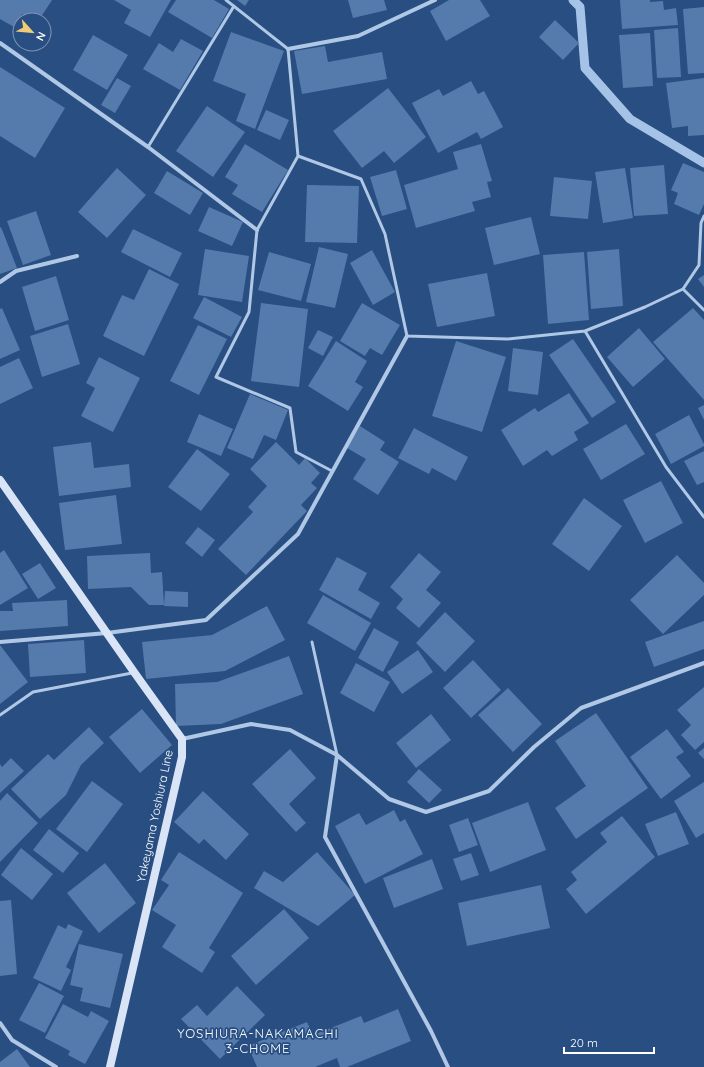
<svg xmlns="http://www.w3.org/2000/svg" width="704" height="1067" viewBox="0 0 704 1067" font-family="Quicksand,sans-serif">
<rect width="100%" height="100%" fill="#284e82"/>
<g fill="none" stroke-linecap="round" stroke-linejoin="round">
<path stroke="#a5c3e7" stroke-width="9" d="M 573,0 L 580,7 L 585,68 L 630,119 L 704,163"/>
</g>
<path fill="#547bac" d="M 0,0 L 52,0 L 39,20 L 32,20 L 22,14 L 14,27 L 0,19 Z
M 114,0 L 171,0 L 150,37 L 124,23 L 131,10 Z
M 176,0 L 214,0 L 229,9 L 212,38 L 168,12 Z
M 237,0 L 249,0 L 245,6 Z
M 348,0 L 384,0 L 387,10 L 353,18 Z
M 449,0 L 480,0 L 490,16 L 446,41 L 430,11 Z
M 620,0 L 650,0 L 650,2 L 663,1 L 664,10 L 676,8 L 678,25 L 622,29 Z
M 704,7 L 704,73 L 688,74 L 683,9 Z
M 555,20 L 579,43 L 563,60 L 539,37 Z
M 678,28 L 681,77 L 657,78 L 654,30 Z
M 231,32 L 284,51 L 255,129 L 236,121 L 246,94 L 213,81 Z
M 650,33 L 653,86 L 623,88 L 619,35 Z
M 93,35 L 128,55 L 107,90 L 73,70 Z
M 181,39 L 203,51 L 180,90 L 143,69 L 159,43 L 173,52 Z
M 325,46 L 328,62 L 382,52 L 387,79 L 302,94 L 294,51 Z
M 0,67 L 65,108 L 35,158 L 0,136 Z
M 117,78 L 131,86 L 115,113 L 101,105 Z
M 704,78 L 704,135 L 688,136 L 688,126 L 672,128 L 666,83 Z
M 471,81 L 478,94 L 484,91 L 503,127 L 481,139 L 477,132 L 438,153 L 412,103 L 439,89 L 443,96 Z
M 388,88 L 426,137 L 394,163 L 384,151 L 362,168 L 333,131 Z
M 207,106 L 245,132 L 213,177 L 176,151 Z
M 266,110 L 289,120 L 280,140 L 257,130 Z
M 245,144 L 288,170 L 262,212 L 232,194 L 238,185 L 225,177 Z
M 481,144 L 492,181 L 487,182 L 491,197 L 472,202 L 475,211 L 416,228 L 404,185 L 458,169 L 453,152 Z
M 683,163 L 704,172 L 704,204 L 699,215 L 674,204 L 678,193 L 671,190 Z
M 664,165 L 668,214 L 634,216 L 630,168 Z
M 117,168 L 146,195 L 107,238 L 78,212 Z
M 625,168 L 633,218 L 603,223 L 595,172 Z
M 396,170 L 407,209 L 382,216 L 370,177 Z
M 167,171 L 203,193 L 190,215 L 154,193 Z
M 554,177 L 592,181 L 588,219 L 550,216 Z
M 307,185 L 359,186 L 357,243 L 305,242 Z
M 209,207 L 243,222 L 232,246 L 198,231 Z
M 36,211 L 51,255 L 23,265 L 7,221 Z
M 531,217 L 540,254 L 494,265 L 485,228 Z
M 1,227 L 17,268 L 0,274 L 0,228 Z
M 133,229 L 182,253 L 170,277 L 121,252 Z
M 319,247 L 348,254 L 335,308 L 306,302 Z
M 205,249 L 249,256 L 242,302 L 198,295 Z
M 619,249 L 623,306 L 591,309 L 587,252 Z
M 372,250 L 395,292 L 373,305 L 350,263 Z
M 269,252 L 311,264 L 301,301 L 258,290 Z
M 584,252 L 589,320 L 548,324 L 543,255 Z
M 149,269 L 179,284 L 144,356 L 103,336 L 122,295 L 134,300 Z
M 487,273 L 495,316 L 437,327 L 428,284 Z
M 704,275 L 704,287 L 698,279 Z
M 56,276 L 69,320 L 35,331 L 22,287 Z
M 204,297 L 242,317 L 231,337 L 193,318 Z
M 261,303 L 308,309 L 299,387 L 251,381 Z
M 362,303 L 400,325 L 382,355 L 370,348 L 365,356 L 340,341 Z
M 2,308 L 20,350 L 0,359 L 0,309 Z
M 693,308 L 704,320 L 704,400 L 653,342 Z
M 68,324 L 80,364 L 42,377 L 30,336 Z
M 198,325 L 227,339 L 199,395 L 170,381 Z
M 639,328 L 665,359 L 633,387 L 607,357 Z
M 318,330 L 333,337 L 323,356 L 308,348 Z
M 573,339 L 616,402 L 592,418 L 549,355 Z
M 336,341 L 367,361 L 355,382 L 363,387 L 348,411 L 308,386 Z
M 456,341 L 506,357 L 482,432 L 432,416 Z
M 513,348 L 543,352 L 538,395 L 508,391 Z
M 99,357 L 140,378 L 113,432 L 81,416 L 95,388 L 86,383 Z
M 19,358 L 33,388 L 0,404 L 0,367 Z
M 569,393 L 589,423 L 574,432 L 578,440 L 552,456 L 547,450 L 523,466 L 501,430 L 535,408 L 538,412 Z
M 250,394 L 288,410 L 276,440 L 264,435 L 253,459 L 227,448 Z
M 704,405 L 704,420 L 698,408 Z
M 199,414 L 233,429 L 221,456 L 187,442 Z
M 689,415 L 704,444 L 704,446 L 671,464 L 655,434 Z
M 626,424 L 645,454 L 601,480 L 583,449 Z
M 360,426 L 385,442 L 380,450 L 399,462 L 378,495 L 353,479 L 366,459 L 347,448 Z
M 414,428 L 468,457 L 456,481 L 432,468 L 429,474 L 398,458 Z
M 91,442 L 94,468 L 129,464 L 131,487 L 59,496 L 53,447 Z
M 276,442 L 299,465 L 305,458 L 320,473 L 311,483 L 317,488 L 301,505 L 307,511 L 246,575 L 218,549 L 253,512 L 248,507 L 267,486 L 250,469 Z
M 197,449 L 230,474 L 201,511 L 168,487 Z
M 704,451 L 704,482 L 697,485 L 684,461 Z
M 661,481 L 683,523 L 645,543 L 623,500 Z
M 116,495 L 122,544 L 65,550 L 59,503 Z
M 584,498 L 622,526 L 589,571 L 552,544 Z
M 198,527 L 215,540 L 202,557 L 185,543 Z
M 4,550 L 28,588 L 0,605 L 0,553 Z
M 150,553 L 151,573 L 162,572 L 164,605 L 149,605 L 131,587 L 88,589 L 87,556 Z
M 419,553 L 441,572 L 426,590 L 441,603 L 419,628 L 396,608 L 403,599 L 390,587 Z
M 677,555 L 704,583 L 704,595 L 663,634 L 630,600 Z
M 337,557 L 367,573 L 358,590 L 380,603 L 371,619 L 319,590 Z
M 40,563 L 56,588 L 38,599 L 22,574 Z
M 165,591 L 188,592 L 188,607 L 164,606 Z
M 323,595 L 371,623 L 355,651 L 307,623 Z
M 67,600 L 68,626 L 0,631 L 0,611 L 13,611 L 12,603 Z
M 267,606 L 285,640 L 225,671 L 146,679 L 142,642 L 212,635 Z
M 445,612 L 475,641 L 445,672 L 416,643 Z
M 704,621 L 704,649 L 654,667 L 645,642 Z
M 374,628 L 399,642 L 383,672 L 358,658 Z
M 84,640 L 86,673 L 30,677 L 28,644 Z
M 0,645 L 28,682 L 0,704 Z
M 418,650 L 433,672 L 402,694 L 387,672 Z
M 289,656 L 303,694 L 221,724 L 176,726 L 175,684 L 217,682 Z
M 473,660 L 501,690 L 471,718 L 443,688 Z
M 356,663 L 390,682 L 374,712 L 340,693 Z
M 704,687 L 704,742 L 695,750 L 681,735 L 691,725 L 677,710 Z
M 508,688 L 542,724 L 513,752 L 478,715 Z
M 142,709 L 172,745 L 140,773 L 109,737 Z
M 596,713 L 648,788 L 576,839 L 555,808 L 586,786 L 555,741 Z
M 431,714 L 451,740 L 416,768 L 396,743 Z
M 89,727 L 104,743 L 81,765 L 66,795 L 40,819 L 11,789 L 48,754 L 54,760 Z
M 667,729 L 684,752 L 676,757 L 691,776 L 661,799 L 630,757 Z
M 704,748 L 704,759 L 698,753 Z
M 290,749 L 316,778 L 289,804 L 306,823 L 296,832 L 252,784 Z
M 11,758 L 24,771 L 0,793 L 0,764 L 2,767 Z
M 419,769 L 442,790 L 429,803 L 407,782 Z
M 92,781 L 123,804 L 87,852 L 56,829 Z
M 704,782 L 704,833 L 696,838 L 674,801 Z
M 203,791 L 249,834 L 226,860 L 204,839 L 199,844 L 174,822 Z
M 7,793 L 38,823 L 0,862 L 0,801 Z
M 528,802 L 546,850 L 490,872 L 472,823 Z
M 394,810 L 400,822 L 405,819 L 423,854 L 365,884 L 335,826 L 359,813 L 366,825 Z
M 676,812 L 689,844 L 658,856 L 645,824 Z
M 622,816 L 655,857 L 586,914 L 566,889 L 577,880 L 571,872 L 607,842 L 600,833 Z
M 468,818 L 478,845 L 459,852 L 449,825 Z
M 49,829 L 79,853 L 63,873 L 33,850 Z
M 21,848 L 53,874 L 32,900 L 1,875 Z
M 179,852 L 243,893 L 209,948 L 215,952 L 202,973 L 162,947 L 176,925 L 152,910 L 169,885 L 161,880 Z
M 317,852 L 355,895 L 318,926 L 254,888 L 264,871 L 283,882 Z
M 471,853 L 479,875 L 461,881 L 453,859 Z
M 432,859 L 443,889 L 394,908 L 383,878 Z
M 105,863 L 136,903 L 99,933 L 67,893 Z
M 541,885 L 550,928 L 467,946 L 458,903 Z
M 11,900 L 17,974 L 0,976 L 0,901 Z
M 284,909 L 309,938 L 256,985 L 231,956 Z
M 68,924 L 83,931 L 66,967 L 71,970 L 61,991 L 33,978 L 58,925 L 66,929 Z
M 79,944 L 123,954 L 110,1008 L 80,1001 L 83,988 L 70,985 Z
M 39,983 L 64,996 L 45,1033 L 19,1020 Z
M 237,986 L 265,1015 L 220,1059 L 181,1019 L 197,1005 L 207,1016 Z
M 63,1004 L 88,1017 L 91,1011 L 109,1021 L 85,1064 L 68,1055 L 70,1051 L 45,1038 Z
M 398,1009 L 411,1041 L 347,1067 L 340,1067 L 337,1058 L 315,1067 L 257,1067 L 248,1046 L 307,1022 L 313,1035 L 361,1016 L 364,1023 Z
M 17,1049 L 30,1067 L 0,1067 L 0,1062 Z"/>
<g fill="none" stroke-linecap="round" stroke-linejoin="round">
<path stroke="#b0c8e6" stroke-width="3" d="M 226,0 L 288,49 L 298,156 L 361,179 L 385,234 L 407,336 L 507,339 L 585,331 L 666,467 L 704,517
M 148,147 L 234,6
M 298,156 L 257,230 L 249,312 L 216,377 L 290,408 L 296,452 L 332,471
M 683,289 L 704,310
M 585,331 L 645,307 L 683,289 L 699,265 L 701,223 L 704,216
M 312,642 L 337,755
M 0,715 L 33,692 L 132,673"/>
<path stroke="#b0c8e6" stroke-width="4" d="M 0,43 L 148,147 L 257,230
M 288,49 L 358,36 L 435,0
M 0,282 L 16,271 L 77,256
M 0,642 L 107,633 L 206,620 L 298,534 L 407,336
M 182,739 L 251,724 L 290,730 L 337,755 L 389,799 L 426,812 L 489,791 L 534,747 L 581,708 L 704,663
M 337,755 L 325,837 L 431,1031 L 448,1067
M 0,1023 L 12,1040 L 56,1067"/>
<path stroke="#d9e5f6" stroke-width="8" d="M 0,480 L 134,672 L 182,739 L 182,757 L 110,1067"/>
</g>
<g text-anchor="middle" stroke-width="3.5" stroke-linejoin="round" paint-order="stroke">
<g font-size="12" fill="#fff" stroke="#284e82">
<text transform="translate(155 816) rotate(-78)" y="4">Yakeyama Yoshiura Line</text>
</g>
<g font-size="13" letter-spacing="1" fill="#fff" stroke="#284e82">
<text x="258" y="1038">YOSHIURA-NAKAMACHI<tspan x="258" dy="15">3-CHOME</tspan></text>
</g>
</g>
<g transform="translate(32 32) rotate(117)"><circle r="19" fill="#284e82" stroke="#7e95b4"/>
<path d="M0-3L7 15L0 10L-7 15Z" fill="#eecc76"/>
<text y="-6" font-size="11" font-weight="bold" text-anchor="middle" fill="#ffffff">N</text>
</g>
<path d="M564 1047v6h90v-6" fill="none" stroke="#ffffff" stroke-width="2"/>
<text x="570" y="1047" font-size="12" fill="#ffffff" stroke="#284e82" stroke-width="3" paint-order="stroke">20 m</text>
</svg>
